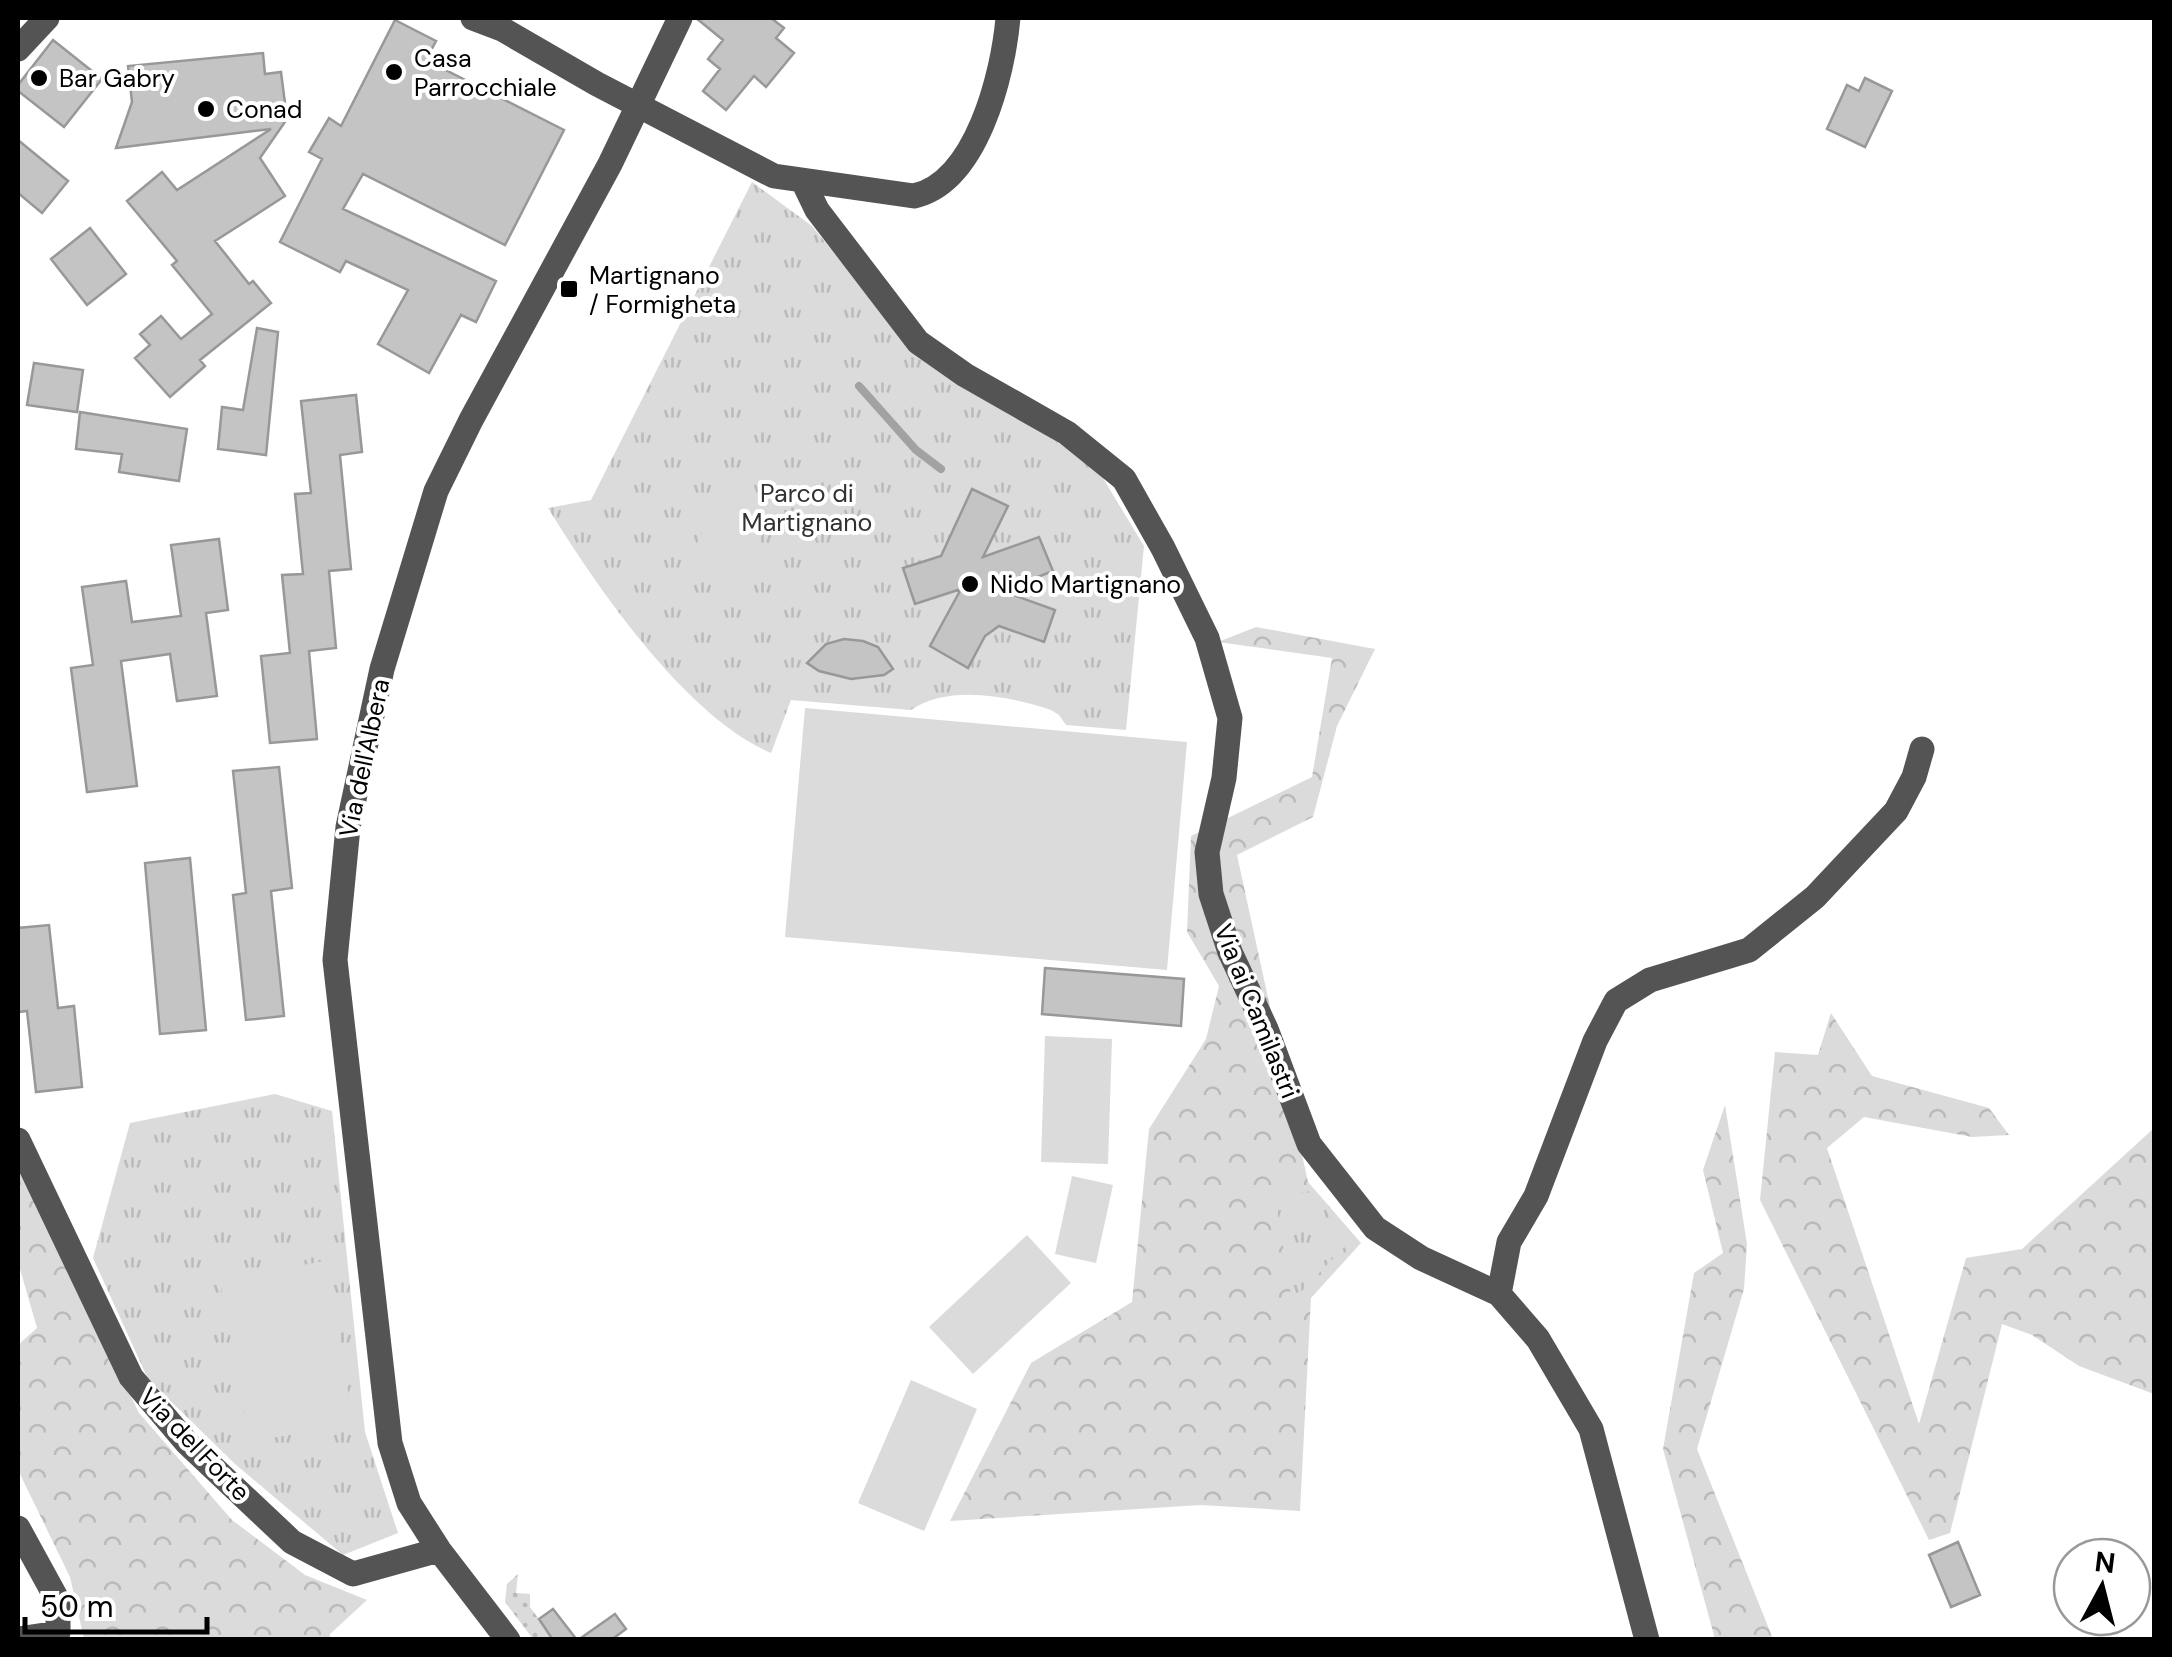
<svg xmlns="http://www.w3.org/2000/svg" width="2172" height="1657" viewBox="0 0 2172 1657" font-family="'DM Sans',sans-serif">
<defs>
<pattern id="grass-dots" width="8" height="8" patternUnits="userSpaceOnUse" patternTransform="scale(2.5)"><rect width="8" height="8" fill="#dbdbdb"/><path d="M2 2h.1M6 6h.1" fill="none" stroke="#bababa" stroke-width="1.8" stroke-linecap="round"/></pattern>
<pattern id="forest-crowns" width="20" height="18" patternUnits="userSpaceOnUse" patternTransform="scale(2.5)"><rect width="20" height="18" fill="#dbdbdb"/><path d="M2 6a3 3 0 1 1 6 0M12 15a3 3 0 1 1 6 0" fill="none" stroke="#bababa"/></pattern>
<pattern id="park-tufts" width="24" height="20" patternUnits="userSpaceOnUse" patternTransform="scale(2.5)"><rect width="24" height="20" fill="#dbdbdb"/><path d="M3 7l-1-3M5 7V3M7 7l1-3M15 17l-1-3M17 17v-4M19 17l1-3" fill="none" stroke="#bababa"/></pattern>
</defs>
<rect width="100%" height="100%" fill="#fff"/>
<path fill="url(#grass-dots)" d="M 518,1574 L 516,1593 L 530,1594 L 530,1607 L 553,1639 L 533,1639 L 505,1602 L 507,1584 Z"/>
<path fill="url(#forest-crowns)" d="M 1256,627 L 1375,649 L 1337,726 L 1313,817 L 1237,855 L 1308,1182 L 1361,1243 L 1311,1298 L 1300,1511 L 1201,1505 L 950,1521 L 1031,1363 L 1132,1302 L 1149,1129 L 1206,1039 L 1219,986 L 1187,932 L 1191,836 L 1312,777 L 1332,658 L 1218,642 Z
M 1831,1013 L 1872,1076 L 1989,1108 L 2009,1135 L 1972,1137 L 1864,1117 L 1827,1148 L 1919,1424 L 1966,1258 L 2022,1249 L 2154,1128 L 2154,1394 L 2079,1366 L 2032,1335 L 2002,1324 L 1950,1533 L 1929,1540 L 1760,1200 L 1775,1052 L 1818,1055 Z
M 1725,1105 L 1747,1244 L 1744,1289 L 1697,1449 L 1773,1639 L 1715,1639 L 1663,1449 L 1694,1273 L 1723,1253 L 1703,1170 Z
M 18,1165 L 139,1413 L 232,1520 L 305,1575 L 367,1600 L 330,1634 L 330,1639 L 84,1639 L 70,1577 L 18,1470 L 18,1345 L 37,1328 L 18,1262 Z"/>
<path fill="url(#park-tufts)" d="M 752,182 L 812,226 L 898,332 L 1098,470 L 1144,546 L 1126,730 L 1066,725 L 1059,715 L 1051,710 C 1010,696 948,684 911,710 L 791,700 L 771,753 C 686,717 596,586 548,508 L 591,500 Z
M 275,1094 L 332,1111 L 365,1432 L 398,1533 L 343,1555 L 235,1464 L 148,1379 L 93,1258 L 130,1123 Z
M 1311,1191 L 1350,1241 L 1292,1301 L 1275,1197 Z"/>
<path fill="#dbdbdb" d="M 719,499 L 768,523 L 736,587 L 687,563 Z
M 805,708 L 1187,742 L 1167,970 L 785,937 Z
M 1045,1036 L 1112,1039 L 1108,1164 L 1041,1162 Z
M 1072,1176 L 1113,1185 L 1096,1263 L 1055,1254 Z
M 1027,1235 L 1071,1283 L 973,1374 L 929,1327 Z
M 324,1261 L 354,1423 L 250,1442 L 220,1281 Z
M 911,1380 L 977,1409 L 924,1531 L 858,1503 Z"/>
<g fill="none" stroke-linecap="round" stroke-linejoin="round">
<path stroke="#a2a2a2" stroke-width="8" d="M 859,386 L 916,450 L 941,469"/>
</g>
<path fill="#c4c4c4" stroke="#989898" stroke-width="2.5" d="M 696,18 L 771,18 L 784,28 L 776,38 L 794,53 L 766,87 L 754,76 L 726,110 L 703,91 L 720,69 L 708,59 L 723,40 Z
M 395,20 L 436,41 L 426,60 L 564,130 L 505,245 L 363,174 L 343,209 L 496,281 L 476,322 L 461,315 L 429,373 L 378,344 L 408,290 L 346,261 L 340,272 L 280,242 L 322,159 L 309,152 L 329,118 L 341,126 Z
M 53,40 L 102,79 L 64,127 L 18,91 L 18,85 Z
M 263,53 L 265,74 L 281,72 L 287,119 L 260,158 L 285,196 L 215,241 L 249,284 L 253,281 L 271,303 L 200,360 L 205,366 L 170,397 L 135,358 L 150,345 L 140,334 L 161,316 L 181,339 L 212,314 L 172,265 L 177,261 L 127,201 L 162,172 L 177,190 L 271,129 L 116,148 L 132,102 L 128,66 Z
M 1865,78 L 1892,91 L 1865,147 L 1827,129 L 1847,85 L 1859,91 Z
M 18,140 L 68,181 L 42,213 L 18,193 Z
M 90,228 L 126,274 L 87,305 L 51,259 Z
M 257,328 L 278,332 L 266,455 L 218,449 L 222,407 L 243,410 Z
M 34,363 L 83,370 L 77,412 L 27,405 Z
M 356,395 L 362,452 L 340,455 L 351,569 L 329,571 L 336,648 L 309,651 L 317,739 L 270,743 L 261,656 L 290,653 L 282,575 L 303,574 L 295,494 L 311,493 L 301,401 Z
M 80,412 L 187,429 L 179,481 L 119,472 L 122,454 L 76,449 Z
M 972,489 L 1008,506 L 983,557 L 1039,537 L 1053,571 L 1002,591 L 1055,610 L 1044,642 L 999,626 L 985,636 L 968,668 L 930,646 L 961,589 L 915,604 L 903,568 L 941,556 Z
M 219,539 L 228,610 L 206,613 L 217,696 L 177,701 L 170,654 L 121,661 L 137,786 L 87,792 L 71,668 L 93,665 L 82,587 L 126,581 L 132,622 L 181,616 L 171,545 Z
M 844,639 L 863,641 L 878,647 L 893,669 L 884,675 L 851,679 L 819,671 L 807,663 L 826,644 Z
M 279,767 L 292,888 L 271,891 L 284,1016 L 246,1020 L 233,895 L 246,893 L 233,771 Z
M 190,858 L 206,1030 L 160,1034 L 145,863 Z
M 49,925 L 58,1008 L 74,1006 L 82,1087 L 36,1092 L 27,1011 L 18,1012 L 18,928 Z
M 1045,968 L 1184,979 L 1181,1026 L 1042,1014 Z
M 1958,1542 L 1980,1595 L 1951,1607 L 1929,1555 Z
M 553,1609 L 577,1640 L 553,1640 L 539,1619 Z
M 615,1614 L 626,1629 L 611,1640 L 578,1640 Z"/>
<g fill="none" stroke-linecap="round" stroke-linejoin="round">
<path stroke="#545454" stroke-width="25" d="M 473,18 L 502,29 L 597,84 L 774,176 L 914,196 C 977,182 1003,74 1008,18
M 18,49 L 47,18
M 803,181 L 817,210 L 918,342 L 965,375 L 1067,433 L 1124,479 L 1163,548 L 1207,638 L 1230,718 L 1224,778 L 1207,852 L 1211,894 L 1230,952 L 1266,1029 L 1309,1144 L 1375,1228 L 1421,1258 L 1499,1294 L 1538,1339 L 1591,1429 L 1647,1640
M 18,1140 L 131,1377 L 187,1443 L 292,1542 L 353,1574 L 439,1550
M 1499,1294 L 1509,1242 L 1536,1196 L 1595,1041 L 1616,1001 L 1650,980 L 1749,950 L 1815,897 L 1896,811 L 1914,777 L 1922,749
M 18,1528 L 58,1601 L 58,1633 L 18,1639
M 508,1640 L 439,1550 L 409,1503 L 390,1443 L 335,960 L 348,827 L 382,669 L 436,491 L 471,420 L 610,164 L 680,18"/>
</g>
<g fill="#000" stroke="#fff" stroke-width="4">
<circle cx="394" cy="72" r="10"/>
<circle cx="39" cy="78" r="10"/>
<circle cx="206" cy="109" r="10"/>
<rect x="559" y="279" width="20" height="20" rx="5"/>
<circle cx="970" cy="584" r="10"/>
</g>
<g text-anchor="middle" stroke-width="8" stroke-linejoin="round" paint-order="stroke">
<g font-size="25" fill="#000" stroke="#fff" text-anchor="start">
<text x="414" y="67">Casa<tspan x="414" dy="29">Parrocchiale</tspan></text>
<text x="59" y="87">Bar Gabry</text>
<text x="226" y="118">Conad</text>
<text x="589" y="284">Martignano<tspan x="589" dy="29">/ Formigheta</tspan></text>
<text x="990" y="593">Nido Martignano</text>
</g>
<g font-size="25" fill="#323232" stroke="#fff">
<text x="807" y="502">Parco di<tspan x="807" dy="29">Martignano</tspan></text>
</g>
<g font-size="25" fill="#000" stroke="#fff">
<text transform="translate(364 758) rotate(-78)" y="9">Via dell'Albera</text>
<text transform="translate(1257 1011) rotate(68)" y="9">Via ai Camilastri</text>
<text transform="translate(195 1444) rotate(46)" y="9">Via del Forte</text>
</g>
</g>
<rect width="2172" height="1657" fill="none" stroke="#000000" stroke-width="40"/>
<g transform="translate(2102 1587) rotate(7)"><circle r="48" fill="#ffffff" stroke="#999999" stroke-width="2.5"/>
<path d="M0-8L18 38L0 25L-18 38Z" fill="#000000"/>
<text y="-15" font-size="28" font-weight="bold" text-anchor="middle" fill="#000000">N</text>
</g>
<path d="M25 1617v15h182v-15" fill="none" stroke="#000000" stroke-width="5"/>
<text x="40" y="1617" font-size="30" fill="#000000" stroke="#ffffff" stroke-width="8" paint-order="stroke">50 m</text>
</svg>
